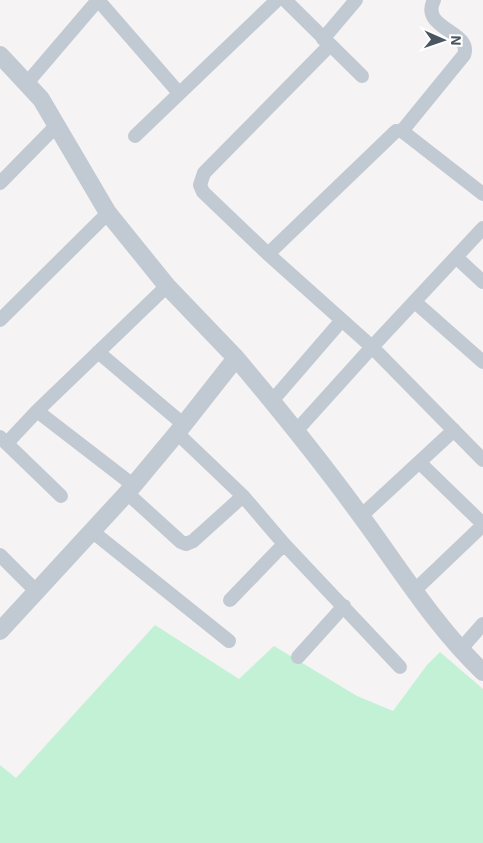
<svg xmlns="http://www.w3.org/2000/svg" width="483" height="843" viewBox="0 0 483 843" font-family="'Exo 2',sans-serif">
<rect width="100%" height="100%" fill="#f5f3f3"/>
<path fill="#c3f1d5" d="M 155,625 L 239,679 L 274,646 L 357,696 L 393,711 L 427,665 L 440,652 L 483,689 L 483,843 L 0,843 L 0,765 L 16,778 Z"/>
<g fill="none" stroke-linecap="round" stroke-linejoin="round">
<path stroke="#c1cad2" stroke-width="14" d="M 98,0 L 179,93
M 285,0 L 362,76
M 323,39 L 356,0
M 330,45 L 204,173 L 200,185 L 203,192 L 268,254 L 372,347 L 483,460
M 27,83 L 98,0
M 402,131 L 464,55 C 473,31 419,29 434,0
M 135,136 L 277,0
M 0,183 L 57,125
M 268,254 L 396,131 L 402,131 L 483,194
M 456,257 L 483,282
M 415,302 L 483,362
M 0,320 L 108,213
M 98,352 L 183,424
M 272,401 L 342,320
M 297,430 L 372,347 L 483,228
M 177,433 L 243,496 L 284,544 L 400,667
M 0,437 L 61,496
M 7,443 L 37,411
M 419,462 L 483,524
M 133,485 L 37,411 L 167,286
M 127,493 L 181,542 L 186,544 L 193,541 L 243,496
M 361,516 L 454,430
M 93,532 L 229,641
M 0,555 L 37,592
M 415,590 L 483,525
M 230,600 L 284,544
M 460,650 L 483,624
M 298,657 L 344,606"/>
<path stroke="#c1cad2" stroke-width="18" d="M 0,55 L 41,99 L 108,213 L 167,286 L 236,358 L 177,433 L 127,493 L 0,631
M 236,358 C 279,409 321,461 361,516 C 400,569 435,626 483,672"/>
</g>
<g transform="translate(443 40) rotate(92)" stroke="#ffffff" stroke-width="4" paint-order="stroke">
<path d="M0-4L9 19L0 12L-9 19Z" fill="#4a5661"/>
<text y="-8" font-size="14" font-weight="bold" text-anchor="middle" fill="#4a5661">N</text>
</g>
</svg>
